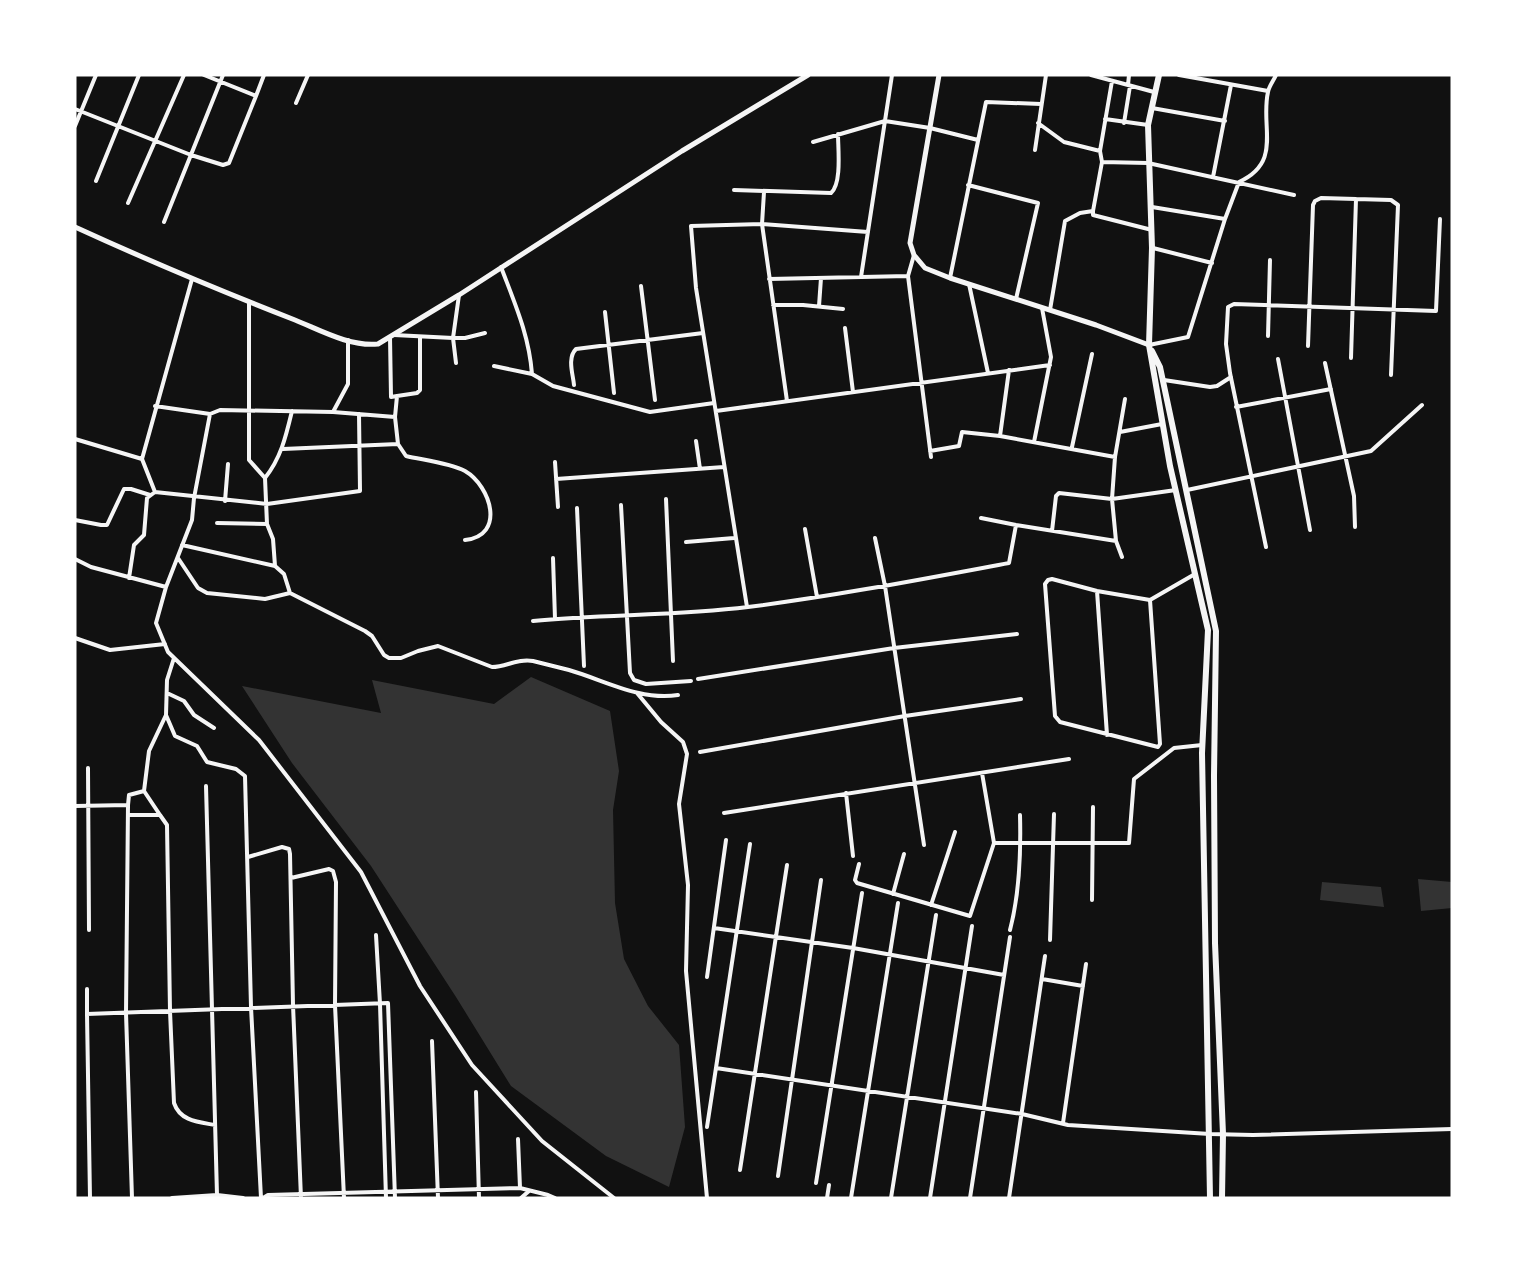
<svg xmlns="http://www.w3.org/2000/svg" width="1527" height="1273" viewBox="0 0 1527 1273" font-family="'DejaVu Sans',sans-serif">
<rect width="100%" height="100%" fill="#111"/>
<path fill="#333" d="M 531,677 L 610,711 L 619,771 L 613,810 L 615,903 L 624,959 L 648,1006 L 679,1045 L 685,1127 L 669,1187 L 606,1156 L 511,1086 L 456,997 L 371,866 L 292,763 L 242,686 L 381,713 L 372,680 L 494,704 Z
M 1418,879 L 1452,882 L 1452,908 L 1421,911 Z
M 1322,882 L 1381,887 L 1384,907 L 1320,900 Z"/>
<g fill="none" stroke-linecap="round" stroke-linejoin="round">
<path stroke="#f5f5f5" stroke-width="4" d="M 1091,75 L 1154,92
M 1179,75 L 1268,91
M 1128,85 L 1129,75
M 256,96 L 264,75
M 296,103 L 308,75
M 1152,108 L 1225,121
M 75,109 L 191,155 L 223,165 L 229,163 L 256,96 L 204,75
M 1105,119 L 1148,125
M 1038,123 L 1064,142 L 1100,151 L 1102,162 L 1148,163 L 1294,195
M 1124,123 L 1130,86
M 75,126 L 96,75
M 813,142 L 885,121 L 930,128 L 978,140
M 1035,150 L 1046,75
M 1100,151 L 1112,81
M 1213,177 L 1231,85
M 96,181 L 139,75
M 968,185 L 1038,203 L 1016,299
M 734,190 L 831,193 C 842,183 838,149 838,134
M 764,192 L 762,224 L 787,401
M 128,203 L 184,75
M 1152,207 L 1225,219
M 1093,211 L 1093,215 L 1152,230
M 1093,211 L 1102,162
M 164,222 L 223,75
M 1153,248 L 1212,263
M 908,276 L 931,457
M 861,277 L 892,75
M 950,278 L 986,102 L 1041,104
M 769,279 L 908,276 L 914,255
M 969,284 L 988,373
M 641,286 L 655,400
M 459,295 L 453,338 L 465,338 L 485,333
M 249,302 L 249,460 L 265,478
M 773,305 L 803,305 L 843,309
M 819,306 L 821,278
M 1050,310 L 1065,221 L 1080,213 L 1093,211
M 605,312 L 614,393
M 845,328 L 853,392
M 394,335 L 453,338 L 456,363
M 1268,336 L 1270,260
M 390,337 L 391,397 L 397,396 L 395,417 L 398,444 L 406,456 C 423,460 450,463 465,471 C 491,486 506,536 465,540
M 1149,345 L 1188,337 L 1225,219 L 1239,182 C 1283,162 1260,127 1268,92 C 1269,86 1274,80 1276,75
M 1308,346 L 1313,205 L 1315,201 L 1321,198 L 1391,200 L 1398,205 L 1391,375
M 1351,358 L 1356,199
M 1278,359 L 1310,530
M 1325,363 L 1354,496 L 1355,527
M 494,366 L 532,374 C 529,335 515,304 501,267
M 532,374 L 553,386 L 650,412 L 714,403
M 1164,380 L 1210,387 L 1217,386 L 1231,377
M 574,385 C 573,374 567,358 576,349 L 703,333
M 397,396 L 417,393 L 420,390 L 420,337
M 155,406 L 210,414 L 220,410 L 333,412 L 395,417
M 1236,407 L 1331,389
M 716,411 L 1050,365
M 333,412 L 348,384 L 348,340
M 210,414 L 194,498 L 192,520 L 166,587 L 156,623 L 168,652 L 259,740 L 361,872 L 420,986 L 472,1065 L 542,1141 L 614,1198
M 1120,432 L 1162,424
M 1000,436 L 1009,370
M 75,439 L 142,459
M 696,441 L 700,469
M 1034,442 L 1051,357 L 1042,308
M 1072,447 L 1092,354
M 283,449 L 398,444
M 930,451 L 959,446 L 962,432 L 1000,436 L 1115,457 L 1125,399
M 555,462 L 558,507
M 556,479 L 724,467
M 1187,490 L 1371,451 L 1422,405
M 155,492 L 267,504 L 360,491 L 359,414
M 666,499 L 673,661
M 225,501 L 228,464
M 621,505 L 630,673 L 634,680 L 646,684 L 691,681
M 577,508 L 584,666
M 981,518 L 1016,525 L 1116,541 L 1112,499 L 1176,490
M 75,520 L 101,525 L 107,525 L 124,489 L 131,489 L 150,495
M 217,523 L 267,524
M 805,529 L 817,597
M 1052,531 L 1056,496 L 1059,493 L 1112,499 L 1115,457
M 875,538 L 885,586 L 924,845
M 1116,541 L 1122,557
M 686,542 L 734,538
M 182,545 L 275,566 L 284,574 L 290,593
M 1266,547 L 1230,373 L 1226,344 L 1228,307 L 1234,304 L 1436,311 L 1440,219
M 178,558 L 198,588 L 207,593 L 265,599 L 290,593 L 365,631 L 372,636 L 384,655 L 389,658 L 401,658 L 418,651 L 438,646 L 492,667 C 506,667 518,658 533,661 C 545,664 557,667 569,670 C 604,680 640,701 678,695
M 553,558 L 555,619
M 75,559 L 91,567 L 166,587
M 275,566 L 273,539 L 267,524 L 265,478 C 281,458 286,436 292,411
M 129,578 L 134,545 L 144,535 L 147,498 L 155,492 L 142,459 L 192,279
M 1097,591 L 1107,735
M 1150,600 L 1160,744 L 1158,747 L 1060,722 L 1055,716 L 1045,584 L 1048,580 L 1052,579 L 1097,591 L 1150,600 L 1195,574
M 747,607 L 696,288 L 691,226 L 762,224 L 868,232
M 533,621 C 604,614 676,616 748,607 C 835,596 923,579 1009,563 L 1016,525
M 75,638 L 110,650 L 165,644
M 698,679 L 894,648 L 1017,634
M 167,693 L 184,701 L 194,715 L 214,728
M 637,693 L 661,722 L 683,742 L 687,754 L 679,804 L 688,885 L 686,971 L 707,1198
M 166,715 L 175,736 L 197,746 L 207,762 L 236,769 L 245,776 L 251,1007 L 261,1198
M 700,752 L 905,716 L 1021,699
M 88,768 L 89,930
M 982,773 L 994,843
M 206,786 L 217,1195
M 144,791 L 160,815
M 846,793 L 853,856
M 128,805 L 126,1013 L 132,1198
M 75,806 L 128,805 L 129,795 L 144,791 L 149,751 L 166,715 L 167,680 L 174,658
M 724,813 L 1069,759
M 128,815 L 160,815 L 167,825 L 170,1011 L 174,1103 C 180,1121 198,1122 215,1125
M 248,857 L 282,847 L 289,849 L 290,854 L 293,1005 L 301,1198
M 859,864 L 855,880 L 857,883 L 970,916 L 994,843 L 1129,843 L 1134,779 L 1174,748 L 1202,745
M 291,878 L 329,869 L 333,871 L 336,882 L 335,1005 L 344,1198
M 893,894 L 904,854
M 1092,900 L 1093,807
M 931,905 L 955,832
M 714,928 L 853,948 L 1004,975
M 1010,930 C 1020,892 1021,853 1020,815
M 376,935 L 380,1004 L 386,1198
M 1050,940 L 1054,814
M 707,977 L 726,840
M 1042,979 L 1083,986
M 87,989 L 87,1014
M 432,1041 L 438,1198
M 716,1068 L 1022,1114 L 1068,1125 L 1210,1134 L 1253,1135 L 1452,1129
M 476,1092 L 479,1198
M 1063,1123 L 1086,964
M 707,1127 L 750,844
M 518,1139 L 520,1188
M 740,1170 L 787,865
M 778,1176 L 821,880
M 816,1183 L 862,893
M 90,1198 L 87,1014 L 388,1003 L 395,1198
M 172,1198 L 217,1195 L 243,1198
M 263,1198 L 268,1195 L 520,1188 L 548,1195 L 555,1198
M 521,1198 L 529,1191
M 827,1198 L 829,1185
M 851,1198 L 898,903
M 891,1198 L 936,915
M 930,1198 L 972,926
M 970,1198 L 1010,937
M 1009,1198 L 1045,956"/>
<path stroke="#f5f5f5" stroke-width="5" d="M 939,75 L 910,243 L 914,255 L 925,268 L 950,278 L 1096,325 L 1149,345
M 75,227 C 147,260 221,291 295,320 C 320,330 350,347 378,344 L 459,295 L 682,151 L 808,75"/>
<path stroke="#f5f5f5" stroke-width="6" d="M 1159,75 L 1148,125 L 1152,248 L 1149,345 L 1170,466 L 1208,630 L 1202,753 L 1210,1198
M 1152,351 L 1160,367 L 1216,631 L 1214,776 L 1215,943 L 1223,1134 L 1222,1198"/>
</g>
<rect width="1527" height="1273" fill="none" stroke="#ffffff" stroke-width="153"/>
</svg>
